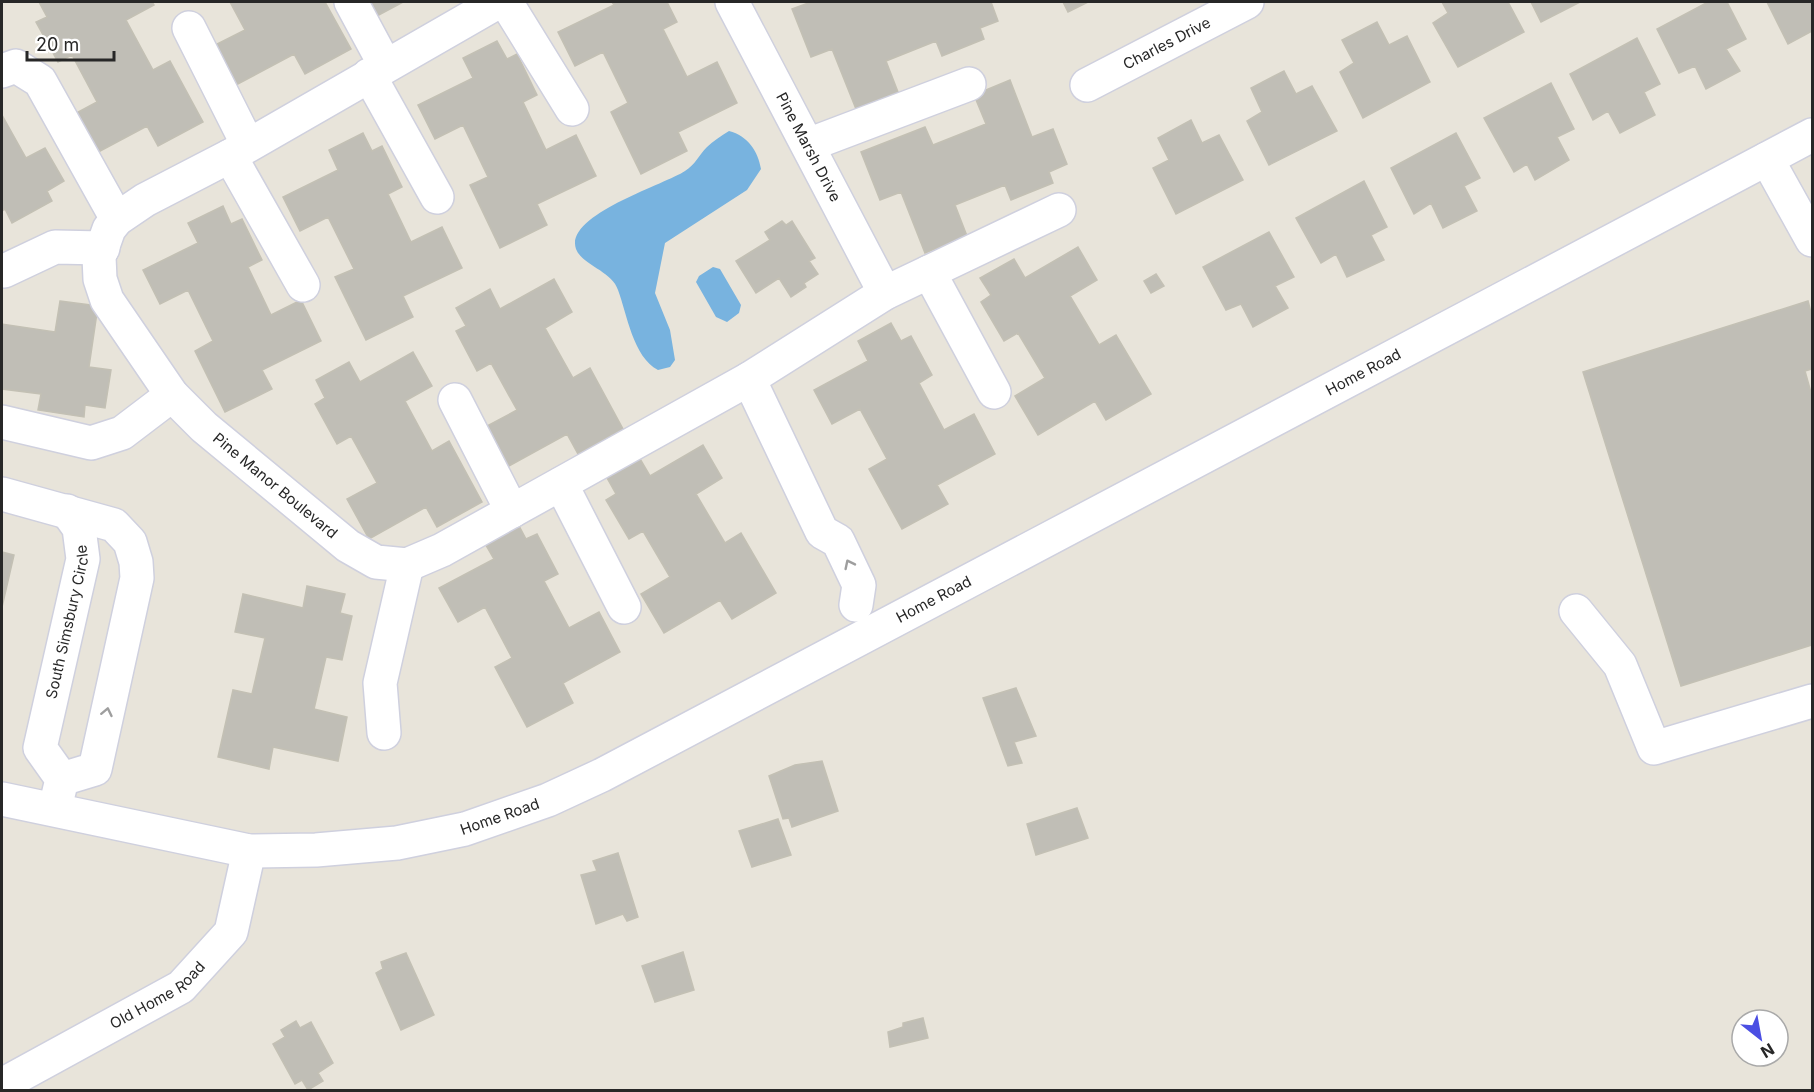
<svg xmlns="http://www.w3.org/2000/svg" width="1814" height="1092" viewBox="0 0 1814 1092" font-family="Inter,sans-serif">
<rect width="100%" height="100%" fill="#e8e4da"/>
<path fill="#78b3df" d="M 729,131 C 748,136 758,151 761,169 L 747,190 L 665,243 L 655,293 L 670,330 L 675,360 L 670,367 L 658,370 C 633,357 627,314 618,290 C 612,271 582,265 576,249 C 564,215 664,185 685,171 C 695,165 699,155 707,147 C 713,141 721,136 729,131 Z
M 713,267 L 720,269 L 741,305 L 739,313 L 727,322 L 716,317 L 696,282 L 699,276 Z"/>
<path fill="#c0beb6" stroke="#c3c0b4" stroke-width="1.5" d="M 39,2 L 152,2 L 154,5 L 126,20 L 153,70 L 170,61 L 203,122 L 158,146 L 147,126 L 89,157 L 67,118 L 97,102 L 72,55 L 58,62 L 36,22 L 47,17 Z
M 230,2 L 325,2 L 351,49 L 305,74 L 294,54 L 236,85 L 215,45 L 245,30 Z
M 369,2 L 403,2 L 377,16 Z
M 612,2 L 667,2 L 677,22 L 663,29 L 687,77 L 717,62 L 737,103 L 678,132 L 687,151 L 641,174 L 611,112 L 628,103 L 603,52 L 575,66 L 558,32 L 614,5 Z
M 811,2 L 991,2 L 998,21 L 980,28 L 984,39 L 942,56 L 936,41 L 886,61 L 898,92 L 856,109 L 832,49 L 811,57 L 792,9 Z
M 1063,2 L 1088,2 L 1068,12 Z
M 1442,2 L 1508,2 L 1524,32 L 1458,67 L 1433,23 L 1448,13 Z
M 1531,2 L 1580,2 L 1541,22 Z
M 1708,2 L 1727,2 L 1746,39 L 1726,49 L 1740,71 L 1706,89 L 1695,66 L 1679,73 L 1657,29 Z
M 1767,2 L 1812,2 L 1812,31 L 1788,44 Z
M 1377,22 L 1389,45 L 1407,36 L 1430,82 L 1363,118 L 1340,72 L 1354,63 L 1342,40 Z
M 1637,38 L 1660,84 L 1644,92 L 1655,115 L 1620,133 L 1608,111 L 1593,120 L 1570,74 Z
M 497,41 L 507,59 L 517,54 L 537,95 L 523,102 L 546,150 L 576,135 L 596,176 L 537,204 L 547,225 L 500,248 L 470,185 L 488,177 L 463,125 L 435,139 L 418,105 L 473,78 L 463,58 Z
M 1284,71 L 1296,94 L 1312,86 L 1337,131 L 1269,165 L 1247,121 L 1262,112 L 1251,88 Z
M 1010,80 L 1032,137 L 1053,129 L 1067,164 L 1049,172 L 1053,183 L 1011,200 L 1005,185 L 955,205 L 967,236 L 925,253 L 901,192 L 880,200 L 861,152 L 925,127 L 933,145 L 986,124 L 974,95 Z
M 1551,83 L 1574,129 L 1557,137 L 1569,160 L 1535,180 L 1527,164 L 1514,172 L 1484,118 Z
M 2,115 L 26,158 L 45,148 L 64,181 L 47,191 L 52,201 L 12,223 L 5,209 L 2,211 Z
M 1191,120 L 1202,143 L 1219,135 L 1243,180 L 1176,214 L 1153,168 L 1169,160 L 1158,138 Z
M 363,133 L 372,151 L 382,146 L 402,187 L 388,194 L 411,242 L 442,227 L 462,268 L 403,296 L 413,317 L 366,340 L 335,277 L 354,269 L 328,217 L 300,231 L 283,197 L 338,170 L 329,150 Z
M 1456,133 L 1480,178 L 1464,186 L 1477,211 L 1443,228 L 1431,203 L 1414,214 L 1391,168 Z
M 1364,181 L 1387,227 L 1371,235 L 1384,260 L 1347,277 L 1336,254 L 1321,263 L 1296,218 Z
M 223,206 L 231,224 L 242,219 L 262,260 L 248,267 L 271,315 L 301,300 L 321,341 L 262,370 L 272,389 L 225,412 L 195,351 L 213,341 L 188,290 L 160,304 L 143,270 L 198,243 L 188,223 Z
M 782,221 L 786,225 L 792,221 L 815,258 L 809,261 L 818,274 L 804,283 L 806,287 L 791,297 L 779,278 L 756,293 L 736,261 L 770,240 L 765,232 Z
M 1269,232 L 1294,277 L 1275,286 L 1288,308 L 1253,327 L 1241,304 L 1226,310 L 1203,267 Z
M 1078,247 L 1097,280 L 1070,296 L 1099,345 L 1116,335 L 1151,394 L 1106,420 L 1095,401 L 1038,435 L 1015,396 L 1045,378 L 1018,333 L 1004,341 L 981,302 L 991,295 L 980,278 L 1014,259 L 1025,278 Z
M 1156,274 L 1164,286 L 1151,293 L 1144,281 Z
M 554,279 L 572,312 L 545,328 L 573,378 L 590,368 L 623,429 L 578,454 L 567,434 L 509,466 L 487,426 L 517,410 L 491,363 L 477,371 L 456,331 L 466,326 L 456,308 L 490,289 L 500,309 Z
M 60,301 L 98,306 L 89,367 L 111,370 L 105,408 L 85,405 L 84,417 L 38,410 L 41,394 L 2,389 L 2,324 L 55,332 Z
M 1808,301 L 1812,316 L 1812,369 L 1805,371 L 1812,396 L 1812,645 L 1681,686 L 1583,372 Z
M 891,323 L 901,341 L 911,336 L 932,375 L 919,383 L 944,430 L 974,414 L 995,454 L 937,485 L 948,504 L 902,529 L 869,469 L 887,459 L 860,409 L 832,424 L 814,390 L 868,361 L 858,341 Z
M 413,352 L 432,386 L 405,401 L 432,451 L 449,441 L 482,502 L 437,527 L 426,507 L 369,539 L 347,499 L 377,483 L 351,436 L 337,444 L 315,404 L 325,398 L 316,380 L 349,362 L 360,382 Z
M 703,445 L 722,478 L 696,494 L 725,543 L 741,533 L 776,593 L 732,619 L 720,600 L 664,633 L 641,594 L 670,577 L 643,531 L 629,539 L 606,500 L 616,494 L 606,476 L 639,457 L 650,476 Z
M 517,522 L 526,539 L 537,534 L 558,574 L 544,581 L 569,628 L 599,612 L 620,652 L 563,683 L 573,703 L 527,727 L 495,667 L 512,658 L 485,607 L 458,622 L 439,588 L 494,559 L 483,540 Z
M 2,552 L 14,555 L 2,607 Z
M 307,586 L 345,594 L 340,613 L 352,616 L 342,660 L 326,657 L 314,709 L 347,717 L 338,761 L 273,747 L 269,769 L 218,757 L 233,690 L 252,694 L 265,638 L 235,632 L 243,594 L 303,608 Z
M 1016,688 L 1036,736 L 1014,742 L 1022,763 L 1008,766 L 983,698 Z
M 822,761 L 838,811 L 792,827 L 789,818 L 783,819 L 769,776 L 795,765 Z
M 1077,808 L 1088,838 L 1036,855 L 1027,824 Z
M 778,819 L 791,855 L 752,867 L 739,831 Z
M 618,853 L 638,917 L 627,921 L 623,914 L 596,924 L 581,875 L 597,871 L 593,861 Z
M 683,952 L 694,990 L 655,1002 L 642,966 Z
M 406,953 L 434,1015 L 401,1030 L 376,973 L 383,969 L 381,962 Z
M 923,1018 L 928,1038 L 890,1047 L 888,1032 L 903,1027 L 903,1023 Z
M 296,1021 L 300,1028 L 311,1022 L 333,1063 L 318,1073 L 323,1081 L 308,1090 L 302,1080 L 295,1084 L 273,1044 L 285,1037 L 281,1030 Z"/>
<g fill="none" stroke-linecap="round" stroke-linejoin="round">
<g stroke="#cfd0de" stroke-width="36">
<g id="minor">
<path d="M 351,2 L 385,65"/>
<path id="s1" d="M 498,2 L 230,156 L 145,200 L 117,219 L 109,229 L 99,257 L 100,279 L 107,300 L 172,395 L 204,427 L 348,546 L 376,562 L 407,565 L 442,550 L 749,379 L 885,293 L 1059,210"/>
<path d="M 506,2 L 572,109"/>
<path id="s2" d="M 732,2 L 885,293"/>
<path d="M 189,28 L 248,145"/>
<path d="M 2,71 L 16,66 L 40,81 L 117,219"/>
<path d="M 369,75 L 437,197"/>
<path id="s3" d="M 1087,85 L 1247,2"/>
<path d="M 808,145 L 969,84"/>
<path d="M 230,156 L 303,285"/>
<path d="M 1767,159 L 1812,240"/>
<path d="M 4,271 L 55,247 L 103,248"/>
<path d="M 929,272 L 994,392"/>
<path d="M 749,379 L 822,532 L 838,541 L 859,585 L 856,605"/>
<path d="M 455,400 L 512,511"/>
<path d="M 2,422 L 91,443 L 122,433 L 172,395"/>
<path d="M 561,484 L 624,607"/>
<path d="M 2,494 L 114,525 L 130,542 L 136,562 L 137,578 L 95,769 L 62,779"/>
<path d="M 1576,611 L 1620,665 L 1654,748 L 1812,701"/>
<path d="M 384,733 L 380,683 L 407,565"/>
<path id="s4" d="M 2,799 L 249,851 L 316,850 L 397,843 L 465,829 L 548,800 L 602,775 L 1812,135"/>
<path id="s5" d="M 57,800 L 62,779 L 40,748 L 83,559 L 79,528 L 67,511"/>
<path id="s6" d="M 2,1085 L 181,987 L 231,932 L 249,851"/>
</g>
</g>
<use href="#minor" stroke="#fff" stroke-width="33"/>
</g>
<defs><path id="oneway-chevron" d="M-2-3.5L2.5 0L-2 3.5" fill="none" stroke-width="1.6" stroke-linecap="round" stroke-linejoin="round" transform="scale(1.5)"/></defs>
<g stroke="#9e9e9e">
<use href="#oneway-chevron" transform="translate(849 564) rotate(-116)"/>
<use href="#oneway-chevron" transform="translate(107 712) rotate(-78)"/>
</g>
<g text-anchor="middle" stroke-width="6" stroke-linejoin="round" paint-order="stroke">
<g font-size="15" fill="#272727" stroke="#fff">
<text dy="5" stroke="none"><textPath href="#s3" startOffset="90">Charles Drive</textPath></text>
<text dy="5" stroke="none"><textPath href="#s2" startOffset="164">Pine Marsh Drive</textPath></text>
<text dy="5" stroke="none"><textPath href="#s4" startOffset="1479">Home Road</textPath></text>
<text dy="5" stroke="none"><textPath href="#s1" startOffset="778">Pine Manor Boulevard</textPath></text>
<text dy="5" stroke="none"><textPath href="#s4" startOffset="993">Home Road</textPath></text>
<text dy="5" stroke="none"><textPath href="#s5" startOffset="189">South Simsbury Circle</textPath></text>
<text dy="5" stroke="none"><textPath href="#s4" startOffset="507">Home Road</textPath></text>
<text dy="5" stroke="none"><textPath href="#s6" startOffset="180">Old Home Road</textPath></text>
</g>
</g>
<rect width="1814" height="1092" fill="none" stroke="#272727" stroke-width="6"/>
<g transform="translate(1760 1038) rotate(149)"><circle r="28" fill="#ffffff" stroke="#a9a9a9" stroke-width="1.5"/>
<path d="M0-4.5L10 22L0 15L-10 22Z" fill="#4b4fe3"/>
<text y="-9" font-size="16" font-weight="bold" text-anchor="middle" fill="#272727">N</text>
</g>
<path d="M27 51v9h87v-9" fill="none" stroke="#272727" stroke-width="3"/>
<text x="36" y="51" font-size="18" fill="#272727" stroke="#ffffff" stroke-width="4.5" paint-order="stroke">20 m</text>
</svg>
